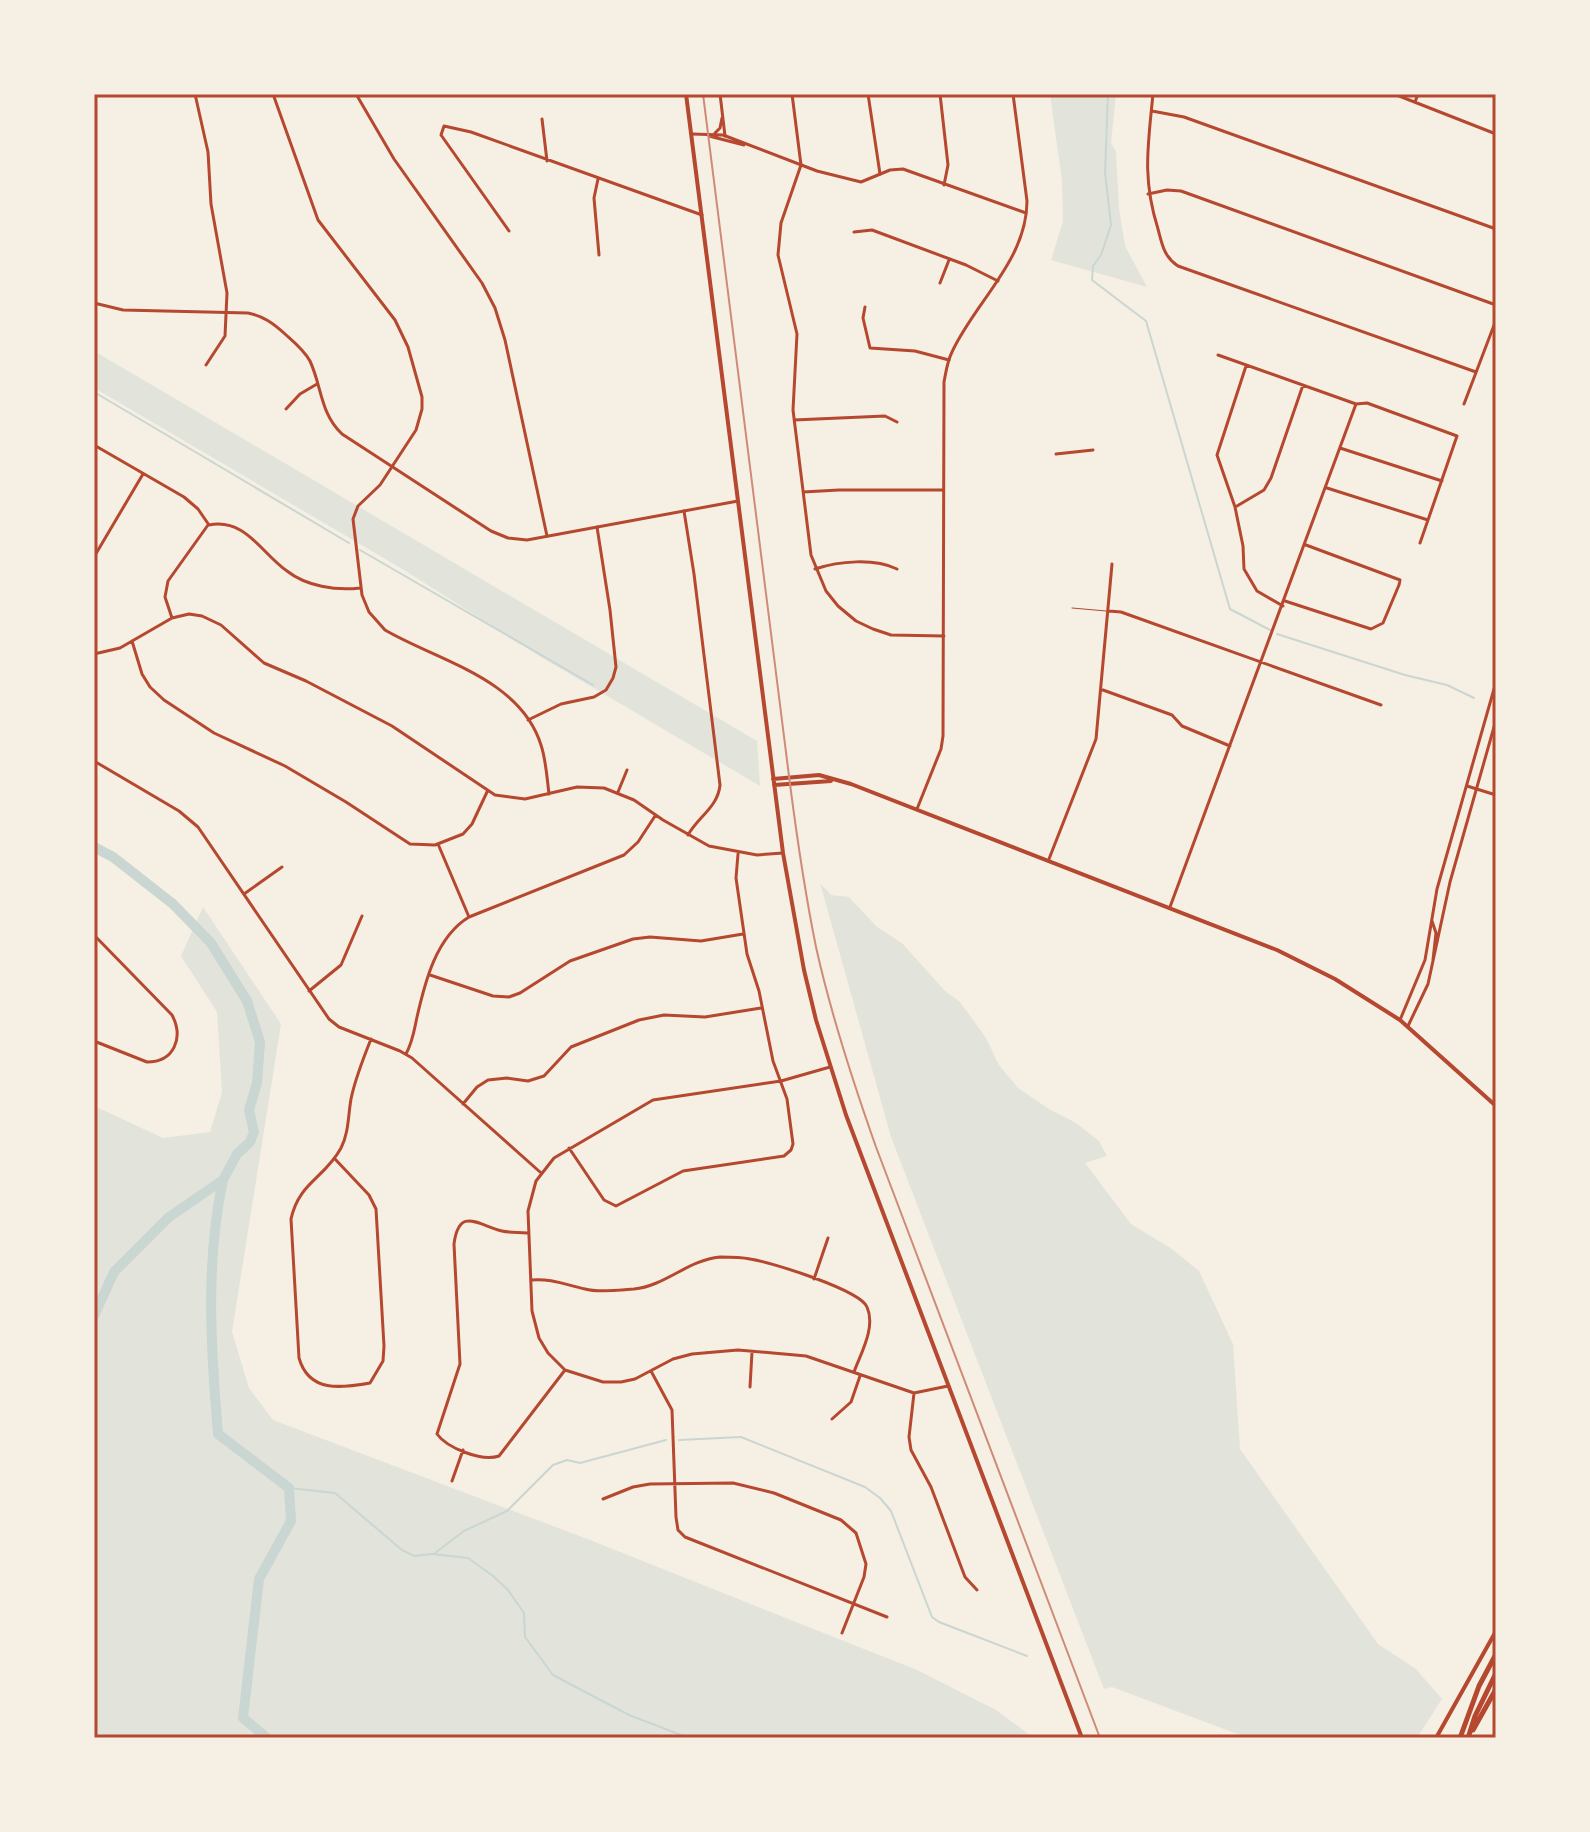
<svg xmlns="http://www.w3.org/2000/svg" width="1590" height="1832" viewBox="0 0 1590 1832" font-family="'Space Grotesk',sans-serif">
<rect width="100%" height="100%" fill="#f6efe4"/>
<path fill="#e2e4dc" d="M 1050,94 L 1116,94 L 1111,143 L 1116,152 L 1119,208 L 1125,246 L 1147,287 L 1051,260 L 1063,221 L 1062,181 Z
M 94,351 L 757,741 L 760,786 L 541,657 L 404,570 L 94,388 Z
M 820,883 L 831,895 L 849,897 L 877,927 L 902,943 L 945,991 L 960,1002 L 986,1038 L 999,1065 L 1018,1088 L 1049,1109 L 1076,1123 L 1099,1141 L 1107,1156 L 1085,1163 L 1131,1224 L 1172,1249 L 1199,1271 L 1233,1344 L 1240,1449 L 1378,1644 L 1416,1669 L 1442,1699 L 1417,1738 L 1248,1738 L 1112,1687 L 1104,1689 L 891,1137 Z
M 203,907 L 281,1024 L 232,1332 L 249,1388 L 273,1420 L 590,1540 L 917,1670 L 996,1710 L 1034,1738 L 94,1738 L 94,1106 L 163,1138 L 210,1132 L 222,1092 L 217,1012 L 181,956 Z"/>
<g fill="none" stroke-linecap="round" stroke-linejoin="round">
<path stroke="#c9d6d2" stroke-width="2" d="M 1108,94 L 1105,172 L 1111,225 L 1101,255 L 1093,266 L 1092,280 L 1146,321 L 1230,609 L 1270,630
M 94,392 L 349,543
M 360,550 L 593,685
M 1277,634 L 1405,675 L 1447,685 L 1474,698
M 679,1440 L 741,1437 L 865,1487 L 880,1498 L 891,1511 L 932,1617 L 939,1622 L 1027,1656
M 289,1488 L 335,1493 L 402,1550 L 414,1556 L 432,1554 L 468,1558 L 493,1576 L 508,1590 L 524,1613 L 525,1637 L 553,1675 L 629,1715 L 689,1738
M 435,1553 L 464,1531 L 507,1511 L 553,1465 L 567,1460 L 580,1463 L 666,1440"/>
<path stroke="#c9d6d2" stroke-width="10" d="M 94,847 L 113,857 L 173,904 L 211,943 L 247,1001 L 260,1042 L 257,1083 L 249,1110 L 254,1132 L 250,1142 L 237,1154 L 223,1180 L 169,1217 L 114,1272 L 94,1316
M 223,1180 C 205,1263 211,1350 218,1434 L 289,1488 L 291,1521 L 259,1579 L 243,1718 L 267,1738"/>
<path stroke="#b5482f" stroke-width="1" d="M 1072,608 L 1106,611"/>
<path stroke="#b5482f" stroke-width="3" d="M 195,94 L 208,152 L 211,204 L 227,293 L 225,336 L 206,365
M 273,94 L 318,220 L 395,320 L 408,347 L 422,397 L 422,409 L 416,430 L 380,485 L 358,506 L 353,519 L 362,595 L 369,612 L 385,630 C 438,661 520,678 541,745 C 546,760 547,778 549,794
M 356,94 L 394,159 L 482,283 L 495,308 L 505,340 L 547,536
M 720,94 L 725,136
M 792,94 L 801,165 L 781,223 L 778,255 L 797,334 L 793,410 L 811,555 L 826,591 L 838,606 L 856,621 L 873,629 L 891,635 L 944,636
M 868,94 L 880,174
M 940,94 L 948,165 L 944,185
M 1153,94 C 1148,146 1142,178 1158,229 C 1162,244 1164,257 1178,266 L 1476,372
M 1394,94 L 1496,134
M 1415,102 L 1418,94
M 1152,111 L 1184,117 L 1496,229
M 542,119 L 547,161
M 715,133 L 720,128 L 722,118
M 598,179 L 594,198 L 599,255
M 1148,194 L 1167,190 L 1181,191 L 1496,305
M 509,231 L 441,135 L 444,126 L 471,132 L 702,215
M 854,232 L 872,230 L 966,265 L 998,281
M 940,283 L 949,260
M 865,307 L 863,318 L 870,348 L 915,351 L 949,360
M 1218,355 L 1356,404 L 1367,403 L 1457,436 L 1428,520
M 1246,366 L 1217,455 L 1235,507 L 1243,546 L 1244,569 L 1257,591 L 1283,606
M 1464,404 L 1496,320
M 286,409 L 300,394 L 317,384
M 794,420 L 885,416 L 897,422
M 94,445 L 184,497 L 198,509 L 209,525
M 1340,448 L 1442,481
M 1056,454 L 1093,450
M 1327,488 L 1428,520 L 1420,543
M 803,492 L 839,490 L 943,490
M 1237,506 L 1264,490 L 1271,478 L 1303,385
M 684,511 L 694,574 L 720,785 C 718,807 698,817 688,835
M 209,525 C 246,518 261,553 287,571 C 306,586 336,591 360,588
M 94,557 L 143,474
M 815,569 C 839,561 874,558 897,569
M 1285,601 L 1371,629 L 1383,623 L 1399,585 L 1400,580 L 1306,545
M 1109,611 L 1121,612 L 1381,705
M 172,618 L 165,597 L 168,581 L 208,525
M 132,641 L 142,674 L 150,687 L 164,700 L 214,733 L 285,766 L 346,802 L 410,844 L 435,845 L 463,834 L 472,824 L 487,792
M 94,654 L 120,648 L 172,618 L 189,614 L 202,616 L 221,625 L 264,663 L 306,681 L 392,726 L 495,795 L 525,799 L 577,787 L 604,788 L 634,800 L 663,820 L 709,846 L 757,855 L 783,853
M 1103,690 L 1172,715 L 1182,726 L 1230,746
M 528,720 L 561,704 L 594,697 L 606,690 L 613,678 L 616,667 L 610,610 L 597,527
M 94,761 L 179,811 L 198,827 L 329,1019 L 339,1027 L 400,1051 L 412,1058 L 540,1172
M 1467,786 L 1496,795
M 618,792 L 627,770
M 438,844 L 469,917
M 1049,859 L 1096,739 L 1112,564
M 244,894 L 282,867
M 1170,907 L 1356,404
M 94,935 L 172,1015 C 184,1038 174,1062 147,1062 L 94,1041
M 430,975 L 493,996 L 509,997 L 520,993 L 570,961 L 633,939 L 650,937 L 701,941 L 743,934
M 309,991 L 341,965 L 362,916
M 406,1054 C 413,1041 414,1031 417,1017 C 425,982 436,937 469,917 L 624,855 L 638,842 L 655,816
M 830,1067 L 781,1081 L 653,1100 L 554,1158 L 536,1181 L 528,1211 L 532,1311 L 539,1338 L 548,1353 L 565,1370 L 603,1382 L 621,1382 L 635,1379 L 673,1359 L 692,1354 L 738,1350 L 806,1356 L 914,1393 L 948,1386
M 463,1104 L 477,1087 L 488,1080 L 507,1078 L 528,1081 L 544,1076 L 571,1047 L 639,1020 L 664,1015 L 705,1017 L 761,1008
M 569,1148 L 604,1200 L 616,1206 L 683,1171 L 784,1156 L 791,1150 L 793,1144 L 787,1099 L 773,1061 L 759,991 L 747,954 L 736,878 L 738,854
M 335,1159 L 369,1195 L 376,1209 L 384,1346 L 383,1361 L 370,1383 C 341,1388 309,1393 299,1358 L 291,1219 C 299,1182 325,1178 341,1148 C 349,1132 348,1116 351,1099 C 355,1079 363,1059 371,1039
M 527,1233 C 519,1232 510,1233 502,1231 C 478,1225 459,1206 454,1244 L 460,1364 L 437,1434 C 447,1448 482,1462 499,1456 L 565,1370
M 814,1279 L 828,1238
M 531,1280 C 551,1278 566,1285 585,1289 C 599,1293 619,1290 634,1289 C 665,1286 688,1260 720,1257 C 729,1257 741,1257 750,1259 C 771,1262 860,1290 867,1307 C 876,1327 861,1353 854,1372
M 651,1371 L 672,1410 L 676,1517 L 678,1530 L 685,1537 L 887,1617
M 750,1387 L 752,1352
M 914,1393 L 909,1437 L 911,1450 L 931,1487 L 965,1577 L 977,1590
M 832,1419 L 851,1402 L 860,1376
M 452,1481 L 463,1450
M 603,1499 L 633,1487 L 650,1484 L 733,1483 L 774,1493 L 841,1520 L 856,1533 L 866,1564 L 864,1577 L 842,1633"/>
<path stroke="#b5482f" stroke-width="3" d="M 692,134 L 723,135 L 817,171 L 861,182 L 890,170 L 903,169 L 1026,213
M 709,136 L 744,145
M 94,303 L 123,310 L 248,313 C 263,316 273,323 285,334 C 294,342 304,350 310,361 C 322,387 320,413 342,434 L 491,531 L 508,538 L 527,540 L 738,501
M 917,809 L 941,749 L 943,736 L 944,382 C 946,372 947,362 952,352 C 975,302 1027,260 1027,201 L 1013,94
M 1432,921 L 1436,933 L 1433,960
M 1400,1020 L 1425,960 L 1437,889 L 1496,682
M 1408,1026 L 1428,984 L 1450,882 L 1496,720"/>
<path stroke="#b5482f" stroke-width="4" d="M 686,94 L 783,853 L 804,970 L 816,1020 L 846,1115 L 1082,1738
M 773,779 L 819,775 L 851,784 L 1277,950 L 1335,979 L 1400,1020 L 1496,1106
M 774,785 L 831,781
M 1436,1738 L 1496,1631"/>
<path stroke="#b5482f" stroke-width="5" d="M 1473,1730 L 1496,1689
M 1460,1738 L 1479,1686 L 1496,1654
M 1468,1738 L 1475,1716 L 1496,1673"/>
<path stroke="#cf8b77" stroke-width="2" d="M 703,94 L 790,784 C 797,838 805,893 816,947 C 831,1015 853,1082 876,1147 L 1100,1738"/>
</g>
<rect width="1590" height="1832" fill="none" stroke="#f6efe4" stroke-width="192"/>
<rect x="96" y="96" width="1398" height="1640" fill="none" stroke="#b5482f" stroke-width="3"/>
</svg>
